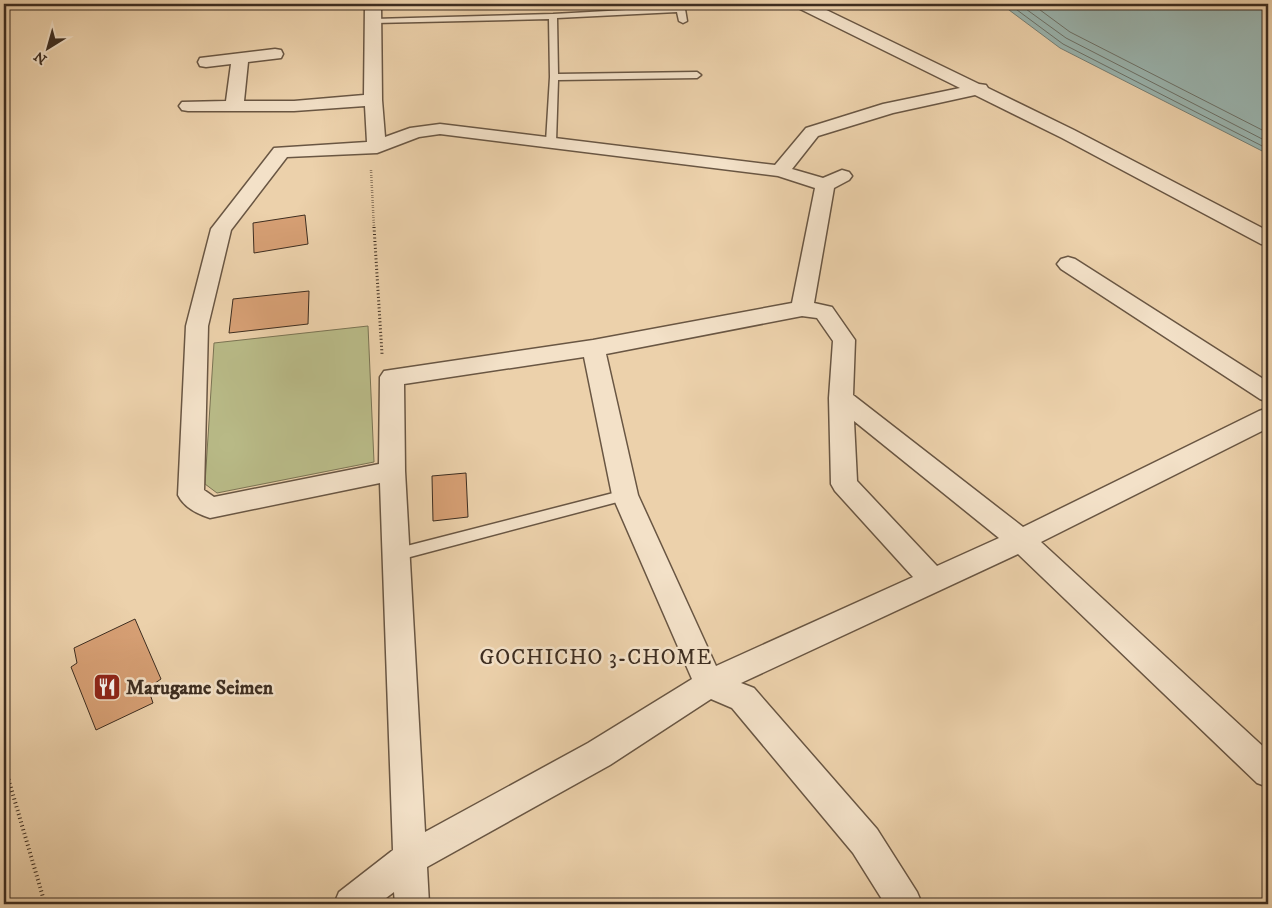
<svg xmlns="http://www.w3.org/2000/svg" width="1272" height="908" viewBox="0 0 1272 908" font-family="'IM FELL DW Pica',serif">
<rect width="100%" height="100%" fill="#ecd1ab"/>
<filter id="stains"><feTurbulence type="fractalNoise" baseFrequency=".004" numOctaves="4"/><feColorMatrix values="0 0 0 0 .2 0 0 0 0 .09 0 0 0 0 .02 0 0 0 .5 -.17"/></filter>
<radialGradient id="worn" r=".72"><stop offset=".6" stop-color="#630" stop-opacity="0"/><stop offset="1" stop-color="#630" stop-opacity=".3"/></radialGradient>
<path fill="#b9bb88" stroke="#7b7454" d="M 368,326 L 374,462 L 217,493 L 205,484 L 214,343 Z"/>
<path fill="#9ab5b0" stroke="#757f76" d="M 1001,4 L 1268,4 L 1268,154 L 1060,48 Z"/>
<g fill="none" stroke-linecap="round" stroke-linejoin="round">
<path stroke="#6c7168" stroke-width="1" d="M 1009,4 L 1063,44 L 1268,149
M 1019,4 L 1066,38 L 1268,142
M 1032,4 L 1070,32 L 1268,133"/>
</g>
<path fill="#d7a075" stroke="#3d2d20" d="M 305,215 L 308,244 L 254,253 L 253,223 Z
M 309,291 L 308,324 L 229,333 L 233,299 Z
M 466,473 L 468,517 L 433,521 L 432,476 Z
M 135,619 L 161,679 L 148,688 L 153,703 L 96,730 L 71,667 L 77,663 L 74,648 Z"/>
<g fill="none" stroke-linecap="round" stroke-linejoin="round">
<g stroke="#695643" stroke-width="3">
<path id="lane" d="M 681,7 L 685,9 L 687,21 L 683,23 L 679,21 L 677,12 L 557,18 L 558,74 L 697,72 L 701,75 L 697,78 L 558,80 L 556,142 L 551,145 L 546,142 L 550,77 L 549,19 L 374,23 L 370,21 L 374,19 L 553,14 Z
M 625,490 L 630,491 L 631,495 L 630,499 L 625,500 L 395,561 L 390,559 L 388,555 L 390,551 L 395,549 Z"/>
</g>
<g stroke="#695643" stroke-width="3">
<path id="street" d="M 365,4 L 381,4 L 382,100 L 385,137 L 410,128 L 440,124 L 775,165 L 806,128 L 883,104 L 960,88 L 796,7 L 794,4 L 814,4 L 979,84 L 986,85 L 988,88 L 1074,130 L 1268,231 L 1268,245 L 1261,244 L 1062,138 L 975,95 L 893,113 L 818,136 L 792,169 L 823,178 L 842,170 L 849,172 L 852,176 L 849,180 L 834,188 L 814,303 L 832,307 L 855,340 L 853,395 L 1023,527 L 1259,411 L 1268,408 L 1268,428 L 1041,542 L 1268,751 L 1268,787 L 1257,783 L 1018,554 L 741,683 L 754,688 L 877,829 L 917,892 L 922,904 L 885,904 L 853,853 L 732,708 L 711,699 L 610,765 L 427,867 L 429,904 L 395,904 L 394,892 L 378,904 L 334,904 L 339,892 L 393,850 L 380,483 L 210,518 C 197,514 184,507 178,495 L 186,326 L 211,229 L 274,148 L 367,142 L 365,106 L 294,111 L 188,111 L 182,110 L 179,106 L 182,102 L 226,101 L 231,64 L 206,67 L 200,66 L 198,62 L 200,58 L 275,49 L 281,50 L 283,54 L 281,58 L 248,62 L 244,101 L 294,101 L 364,95 ZM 440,134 L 778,176 L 815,188 L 792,303 L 593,340 L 384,371 L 380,377 L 379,464 L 214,497 L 204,490 L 208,326 L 231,230 L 287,157 L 377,153 L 419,137 ZM 802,316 L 817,318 L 833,341 L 829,398 L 831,484 L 835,491 L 913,577 L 716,666 L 638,495 L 606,354 ZM 584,357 L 612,495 L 692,679 L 588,743 L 425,832 L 405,471 L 404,384 ZM 854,421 L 999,538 L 937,566 L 857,481 Z
M 1068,257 L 1075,259 L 1268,382 L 1268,402 L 1260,399 L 1061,269 L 1057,264 L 1061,259 Z"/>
</g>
<path stroke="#3d2d20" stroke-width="2.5" stroke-dasharray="0.5 2" stroke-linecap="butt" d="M 371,170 L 374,228"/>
<path stroke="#3d2d20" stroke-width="3" stroke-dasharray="1 2.5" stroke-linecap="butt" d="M 374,227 L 382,354"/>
<path stroke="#3d2d20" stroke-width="4" stroke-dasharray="1 3" stroke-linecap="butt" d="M 4,764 L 45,904"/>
<use href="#lane" fill="#f3e1c8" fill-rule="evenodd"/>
<use href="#street" fill="#f3e1c8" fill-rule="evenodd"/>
</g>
<defs>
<g id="restaurant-square" transform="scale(1.4375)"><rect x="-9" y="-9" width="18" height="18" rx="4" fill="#8f2418" stroke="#f3e1c8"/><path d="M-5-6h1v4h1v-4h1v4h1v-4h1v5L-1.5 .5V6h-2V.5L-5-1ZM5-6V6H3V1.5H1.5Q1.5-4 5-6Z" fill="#fff"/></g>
</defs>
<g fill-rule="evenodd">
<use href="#restaurant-square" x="107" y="687"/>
</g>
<g text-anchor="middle" stroke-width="5" stroke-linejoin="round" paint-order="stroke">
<g font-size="20" font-weight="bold" fill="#3d2d20" stroke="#f3e1c8" text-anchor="start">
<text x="126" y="694">Marugame Seimen</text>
</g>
<g font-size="21" letter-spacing="1" fill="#3d2d20" stroke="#f3e1c8">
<text x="596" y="664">GOCHICHO 3-CHOME</text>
</g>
</g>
<rect width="1272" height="908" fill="none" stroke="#ecd1ab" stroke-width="20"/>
<rect x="5" y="5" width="1262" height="898" fill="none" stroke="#3d2d20" stroke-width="2.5"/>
<rect x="10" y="10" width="1252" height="888" fill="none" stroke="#3d2d20"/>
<g transform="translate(48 48) rotate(217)" stroke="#f3e1c8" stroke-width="4" paint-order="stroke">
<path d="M0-4L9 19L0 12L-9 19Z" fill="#3d2d20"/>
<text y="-8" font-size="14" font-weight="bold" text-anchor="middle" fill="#3d2d20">N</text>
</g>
<rect width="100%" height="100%" filter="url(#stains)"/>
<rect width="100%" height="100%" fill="url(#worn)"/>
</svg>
